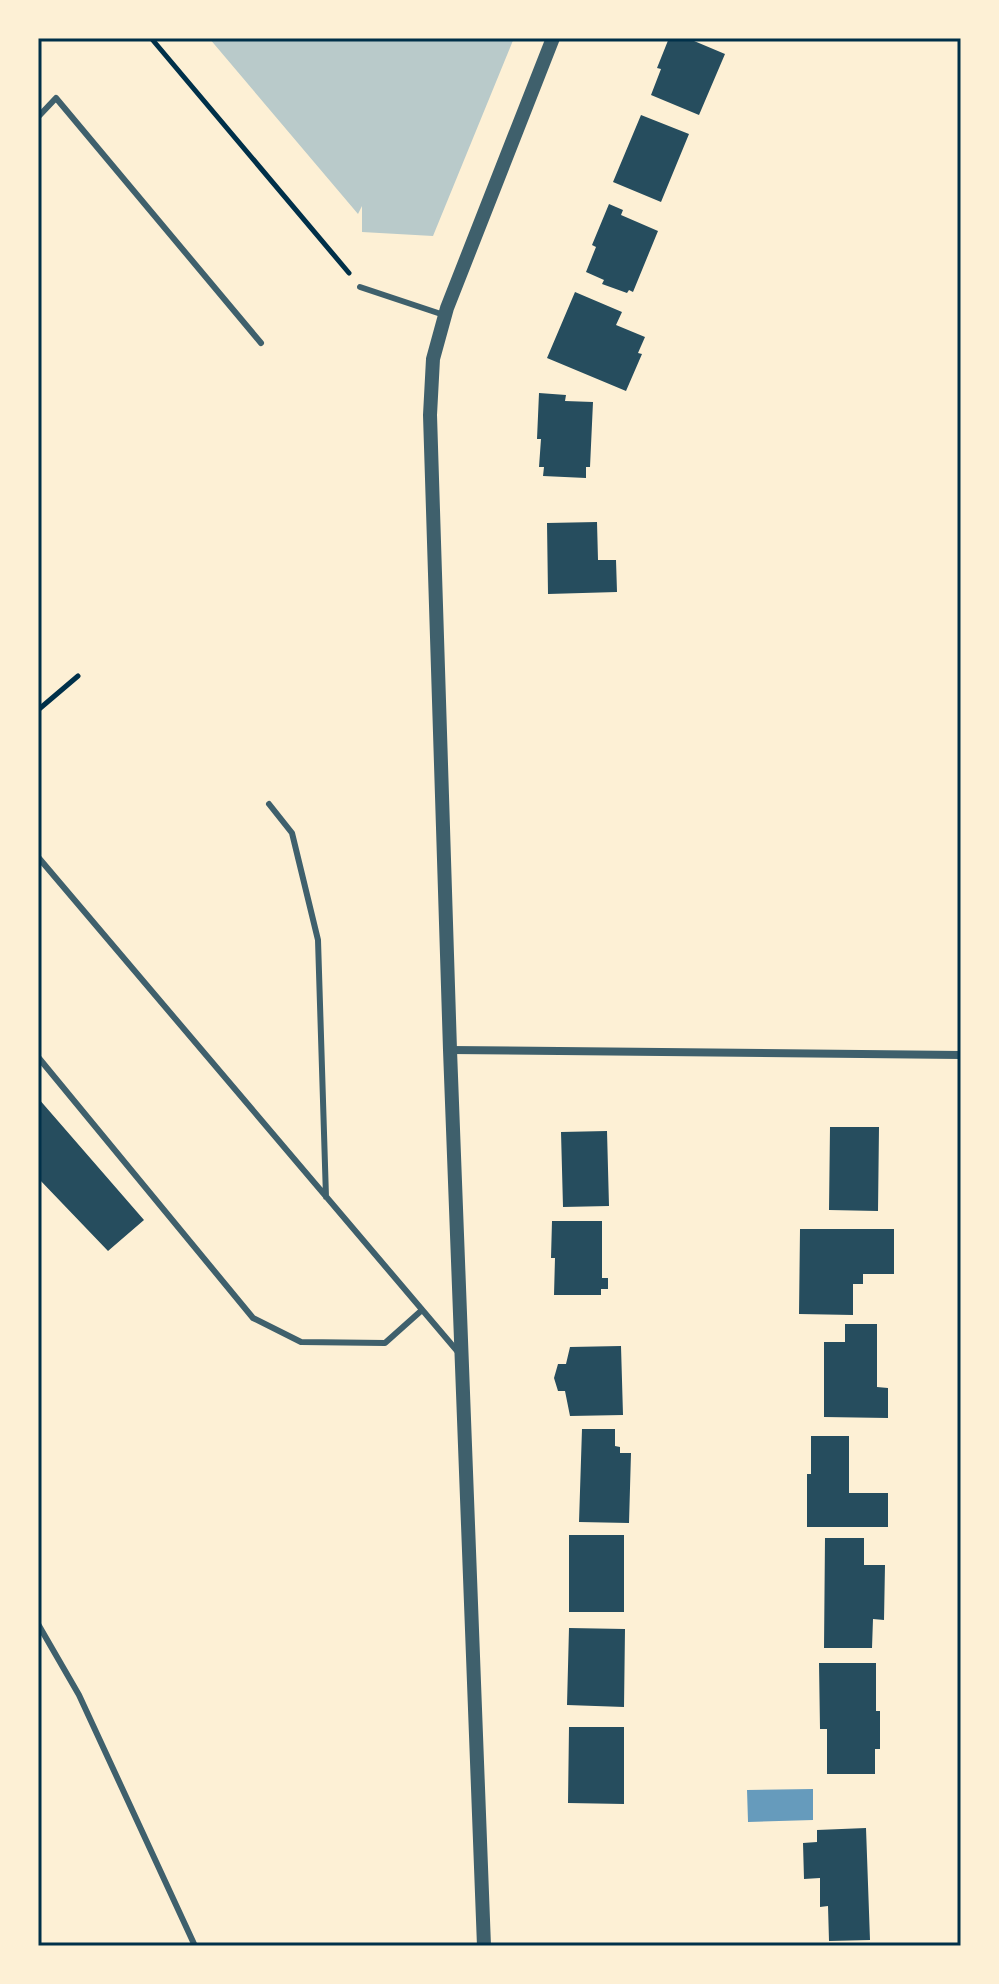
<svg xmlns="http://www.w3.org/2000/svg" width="999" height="1984" viewBox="0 0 999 1984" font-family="'Fira Sans Condensed',sans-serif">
<rect width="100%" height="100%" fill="#fdf0d5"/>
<path fill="#b9caca" d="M 209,38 L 514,38 L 433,236 L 362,232 L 362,206 L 358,214 Z"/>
<path fill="#669bbc" d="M 813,1789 L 813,1820 L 748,1822 L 747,1790 Z"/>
<path fill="#264d5e" d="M 669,38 L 687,38 L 725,54 L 699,115 L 651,95 L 661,69 L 657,68 Z
M 641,115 L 689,134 L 661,202 L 613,182 Z
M 609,204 L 623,210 L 621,215 L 658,231 L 633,292 L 629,290 L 627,293 L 602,284 L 604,280 L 586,272 L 596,247 L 592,245 Z
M 575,292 L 622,312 L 616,325 L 645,337 L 638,353 L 642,354 L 626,391 L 547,358 Z
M 539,393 L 566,395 L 565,401 L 593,402 L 590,467 L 586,467 L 586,478 L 543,476 L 544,467 L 539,467 L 541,439 L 537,439 Z
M 597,522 L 598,560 L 616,560 L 617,592 L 548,594 L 547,523 Z
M 38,1098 L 144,1220 L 108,1251 L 38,1178 Z
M 830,1127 L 879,1127 L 878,1211 L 829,1210 Z
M 607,1131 L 609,1206 L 563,1207 L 561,1132 Z
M 552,1221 L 602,1221 L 602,1278 L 608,1278 L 608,1289 L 601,1289 L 601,1295 L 554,1295 L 555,1258 L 551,1258 Z
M 800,1229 L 894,1229 L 894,1274 L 863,1274 L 863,1284 L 853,1284 L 853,1315 L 799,1314 Z
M 845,1324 L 877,1324 L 877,1387 L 888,1388 L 888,1418 L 824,1417 L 824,1342 L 845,1342 Z
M 621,1346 L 623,1415 L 570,1416 L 565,1391 L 558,1391 L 554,1378 L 558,1364 L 566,1364 L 570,1347 Z
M 582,1429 L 615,1429 L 615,1446 L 620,1447 L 620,1453 L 631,1453 L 629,1523 L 579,1522 Z
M 811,1436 L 849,1436 L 849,1493 L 888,1493 L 888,1527 L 807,1527 L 807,1474 L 811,1474 Z
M 569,1535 L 624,1535 L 624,1612 L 569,1612 Z
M 825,1538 L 864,1538 L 864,1565 L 885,1565 L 884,1620 L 873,1619 L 872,1648 L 824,1648 Z
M 569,1628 L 625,1629 L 624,1707 L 567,1705 Z
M 819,1663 L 876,1663 L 876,1711 L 880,1711 L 880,1749 L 875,1749 L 875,1774 L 827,1774 L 827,1729 L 820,1729 Z
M 569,1727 L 624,1727 L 624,1804 L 568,1803 Z
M 866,1828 L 870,1940 L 829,1941 L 828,1906 L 820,1907 L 820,1878 L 804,1879 L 803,1843 L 817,1842 L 817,1830 Z"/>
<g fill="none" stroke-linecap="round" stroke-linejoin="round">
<path stroke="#003049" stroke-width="5" d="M 151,38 L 349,273
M 38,710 L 78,676"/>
<path stroke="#3f606c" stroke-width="6" d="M 38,117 L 56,98 L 261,343
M 360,287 L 444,315
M 269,804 L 292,833 L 318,940 L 326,1197
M 38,857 L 458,1352
M 38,1057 L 253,1318 L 301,1342 L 385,1343 L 422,1310
M 38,1624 L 79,1695 L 195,1946"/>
<path stroke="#3f606c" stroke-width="8" d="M 450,1050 L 961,1055"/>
<path stroke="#3f606c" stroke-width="14" d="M 484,1946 L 450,1050 L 430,415 L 433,359 L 447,308 L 553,38"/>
</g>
<rect width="999" height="1984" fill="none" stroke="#fdf0d5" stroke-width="80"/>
<rect x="40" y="40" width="919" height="1904" fill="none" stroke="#003049" stroke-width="3"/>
</svg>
